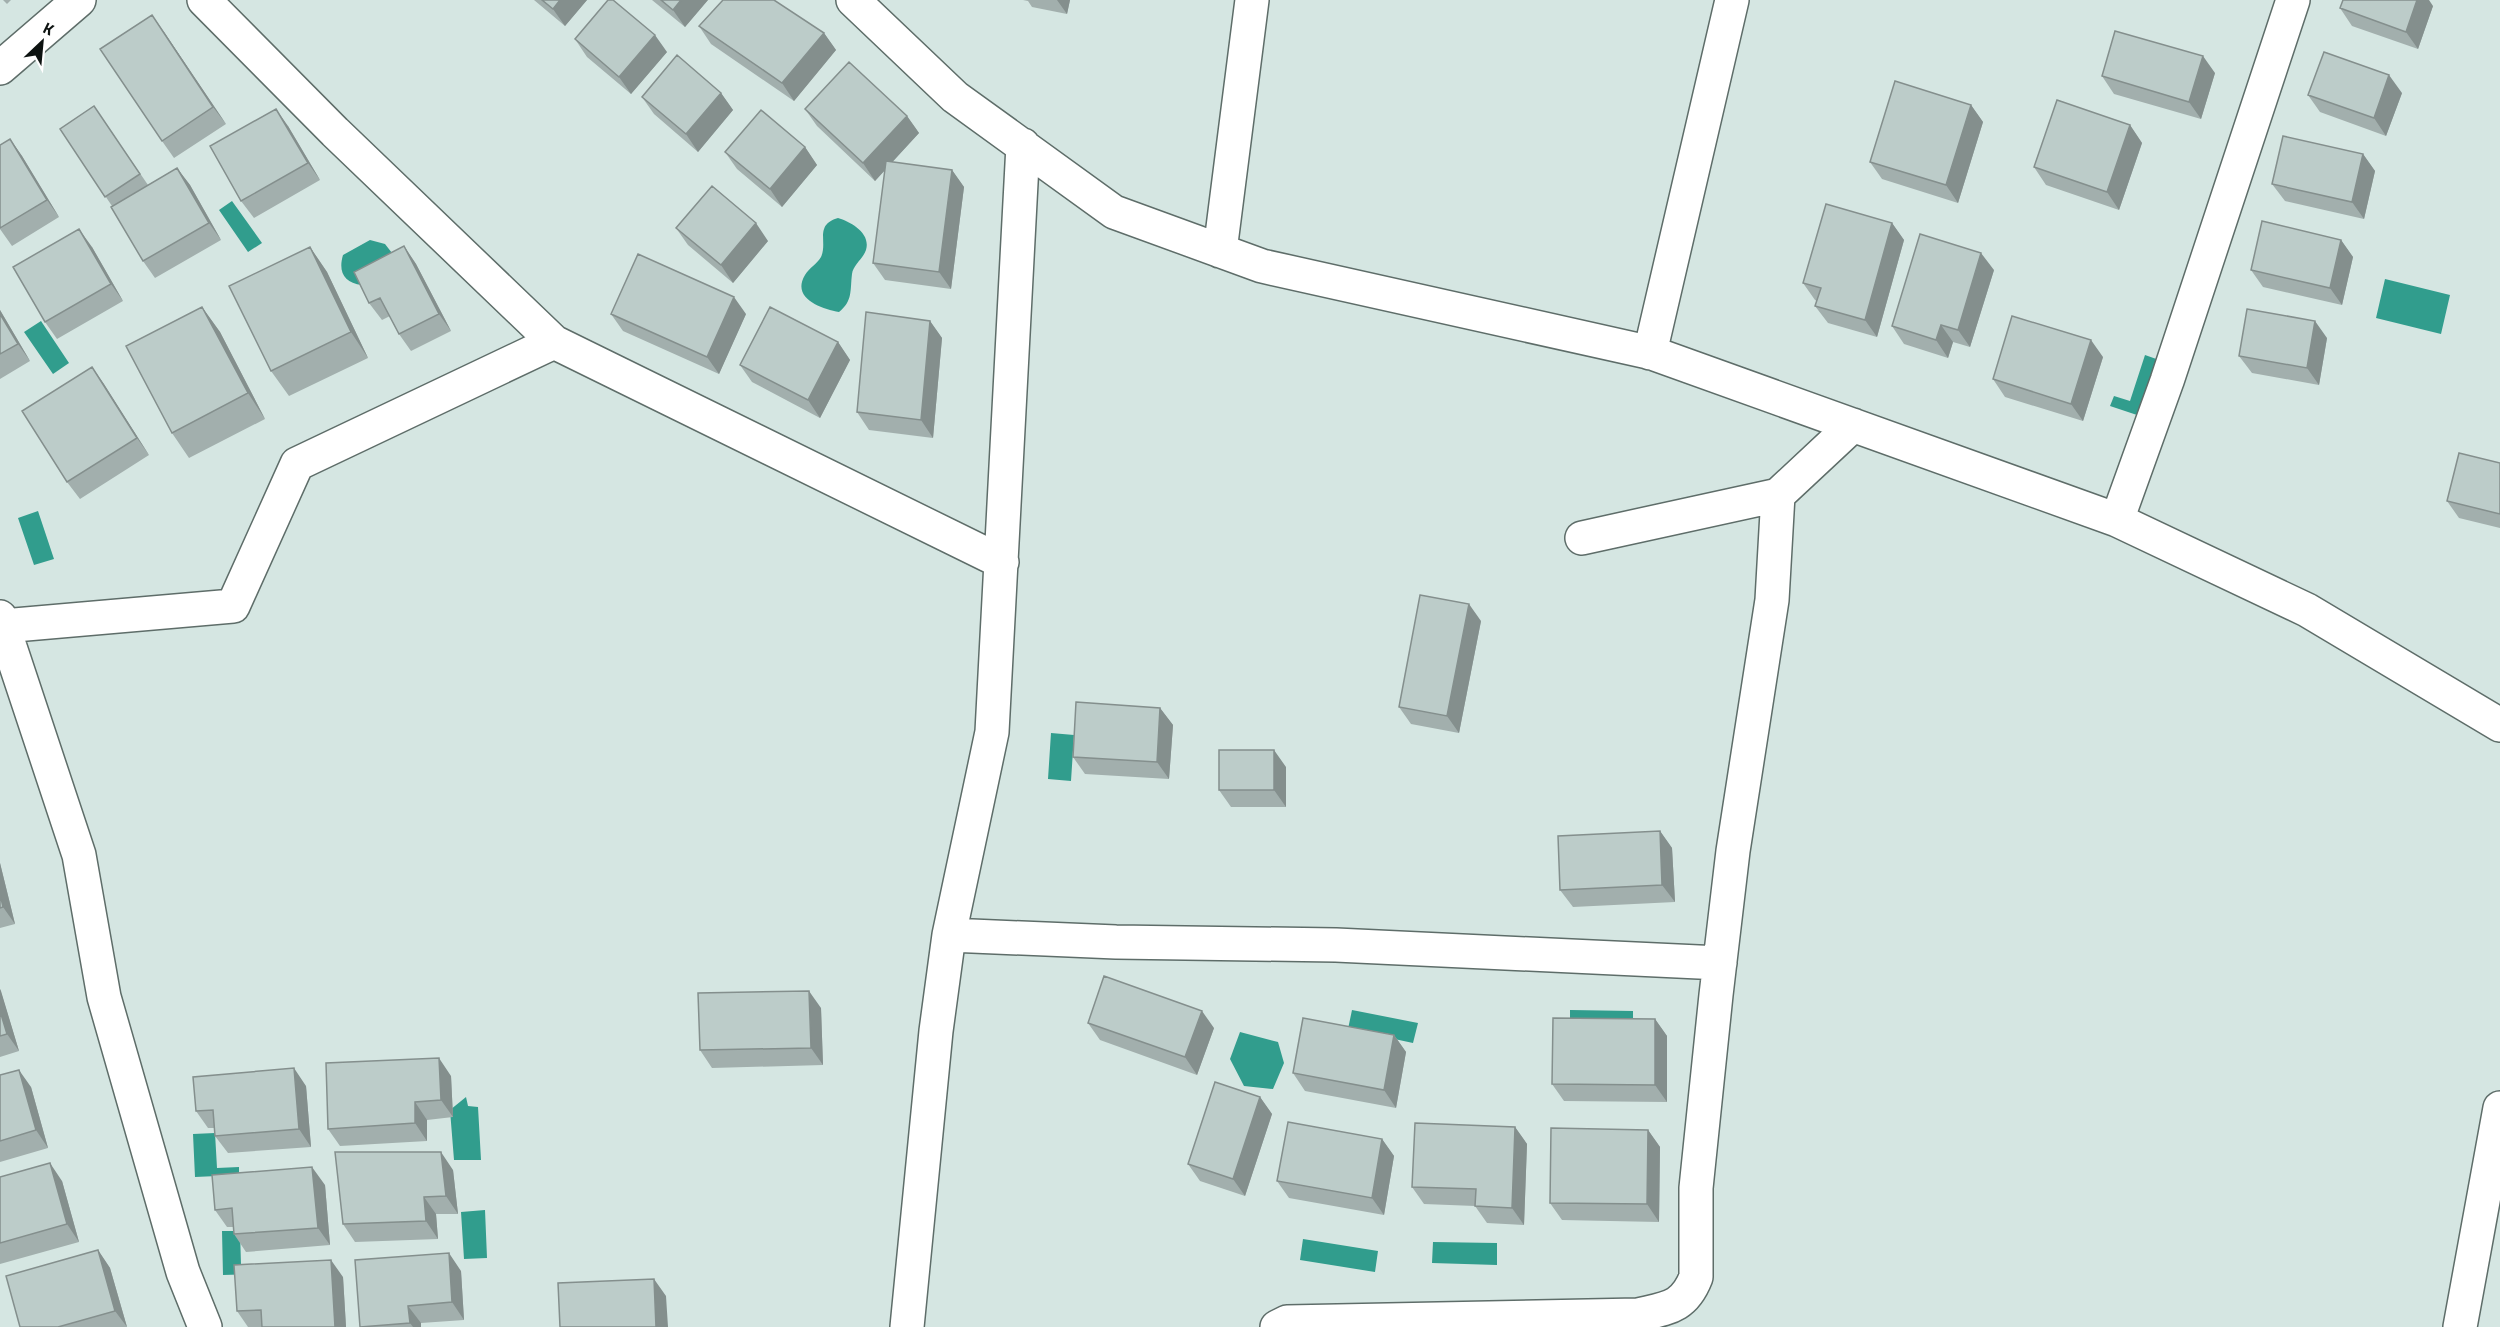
<svg xmlns="http://www.w3.org/2000/svg" width="2500" height="1327" viewBox="0 0 2500 1327" font-family="'Titillium Web',sans-serif">
<rect width="100%" height="100%" fill="#d5e6e2"/>
<path fill="#319d8d" d="M 232,201 L 262,243 L 248,252 L 219,210 Z
M 838,218 C 851,222 871,233 866,250 C 863,259 853,265 852,274 C 850,290 853,301 839,312 C 821,309 791,298 805,275 C 809,268 817,264 821,257 C 828,242 814,225 838,218 Z
M 370,240 L 385,244 L 392,253 L 362,285 C 344,283 338,272 343,255 Z
M 2385,279 L 2450,295 L 2441,334 L 2376,318 Z
M 41,321 L 69,363 L 53,374 L 24,332 Z
M 2145,355 L 2162,361 L 2143,417 L 2110,406 L 2114,396 L 2130,401 Z
M 38,511 L 54,559 L 34,565 L 18,518 Z
M 1051,733 L 1074,735 L 1071,781 L 1048,779 Z
M 1352,1010 L 1418,1023 L 1413,1043 L 1348,1029 Z
M 1570,1010 L 1633,1011 L 1633,1031 L 1570,1031 Z
M 1240,1032 L 1278,1042 L 1284,1063 L 1273,1089 L 1244,1086 L 1230,1059 Z
M 466,1097 L 468,1106 L 478,1107 L 481,1160 L 454,1160 L 450,1110 Z
M 215,1133 L 217,1168 L 239,1167 L 239,1175 L 195,1177 L 193,1134 Z
M 485,1210 L 487,1258 L 464,1259 L 461,1212 Z
M 222,1231 L 240,1231 L 241,1265 L 256,1274 L 223,1275 Z
M 1303,1239 L 1378,1251 L 1375,1272 L 1300,1260 Z
M 1433,1242 L 1497,1243 L 1497,1265 L 1432,1263 Z"/>
<g fill="none" stroke-linecap="round" stroke-linejoin="round">
<g stroke="#5e6d69" stroke-width="36">
<path id="street" d="M 204,0 L 335,132 L 554,342 L 1002,562
M 853,0 L 955,97 L 1114,212 L 1262,266 L 1652,353 L 2117,520 L 2307,610 L 2500,725
M 0,68 L 79,0
M 1220,251 L 1252,0
M 1650,353 L 1732,0
M 2117,520 L 2167,381 L 2293,0
M 1582,538 L 1778,495
M 0,617 L 79,855 L 104,997 L 183,1272 L 205,1327
M 3,626 L 233,606 L 297,464 L 554,342
M 949,935 L 992,732 L 1023,145
M 907,1327 L 936,1031 L 949,935 L 1116,942 L 1336,945 L 1720,963
M 1277,1327 L 1287,1322 L 1638,1315 C 1667,1308 1684,1308 1696,1277 L 1696,1188 L 1716,995 L 1733,851 L 1772,600 L 1778,495 L 1853,425
M 2460,1327 L 2500,1108"/>
</g>
<use href="#street" stroke="#fff" stroke-width="33"/>
</g>
<path fill="#a2afad" d="M 3,0 L 11,0 L 7,4 Z
M 534,0 L 587,0 L 565,26 Z
M 652,0 L 708,0 L 685,27 Z
M 1023,0 L 1070,0 L 1067,14 L 1032,7 L 1028,1 Z
M 2433,6 L 2418,49 L 2352,26 L 2340,8 Z
M 699,26 L 824,33 L 836,50 L 794,101 L 711,44 Z
M 164,32 L 226,124 L 174,158 L 162,141 Z
M 575,39 L 667,52 L 631,94 L 587,57 Z
M 2215,73 L 2201,119 L 2114,94 L 2102,76 Z
M 721,93 L 733,110 L 698,152 L 654,114 L 642,97 Z
M 2402,93 L 2386,136 L 2320,112 L 2308,95 Z
M 1971,105 L 1983,122 L 1958,203 L 1882,179 L 1870,162 Z
M 94,106 L 148,185 L 177,168 L 190,185 L 221,240 L 155,278 L 143,261 L 112,206 L 60,129 Z
M 805,109 L 907,116 L 919,133 L 892,162 L 952,170 L 964,187 L 951,289 L 885,280 L 873,263 L 885,170 L 875,181 L 817,126 Z
M 2130,125 L 2142,143 L 2119,210 L 2046,185 L 2034,167 Z
M 288,126 L 320,180 L 254,218 L 241,201 Z
M 10,139 L 22,156 L 59,217 L 12,246 L 0,229 L 0,145 Z
M 805,147 L 817,165 L 782,207 L 737,169 L 725,152 Z
M 2363,154 L 2375,171 L 2364,219 L 2285,201 L 2272,184 Z
M 1892,223 L 1904,240 L 1877,337 L 1828,323 L 1815,306 L 1817,301 L 1815,300 L 1803,283 Z
M 676,228 L 768,241 L 733,283 L 688,245 Z
M 2341,240 L 2353,257 L 2342,305 L 2263,287 L 2251,270 Z
M 404,246 L 416,264 L 451,331 L 411,351 L 399,334 L 390,316 L 382,320 L 369,303 Z
M 92,247 L 123,301 L 57,339 L 45,322 Z
M 310,247 L 327,272 L 368,358 L 289,396 L 271,371 Z
M 1994,270 L 1970,347 L 1953,342 L 1948,358 L 1904,344 L 1892,326 Z
M 202,307 L 220,332 L 265,419 L 189,458 L 172,433 Z
M 0,310 L 30,361 L 0,379 Z
M 611,314 L 746,314 L 719,374 L 623,331 Z
M 930,321 L 942,338 L 933,438 L 869,430 L 857,412 Z
M 2327,338 L 2319,385 L 2252,373 L 2239,356 Z
M 838,342 L 850,360 L 820,418 L 752,382 L 740,365 Z
M 2103,357 L 2083,421 L 2005,397 L 1993,379 Z
M 92,367 L 149,455 L 80,499 L 67,482 Z
M 2500,463 L 2500,528 L 2459,518 L 2447,501 Z
M 1481,621 L 1459,733 L 1411,724 L 1399,707 Z
M 1160,708 L 1173,725 L 1169,779 L 1085,774 L 1073,757 Z
M 1286,767 L 1286,807 L 1231,807 L 1219,790 Z
M 1660,831 L 1672,848 L 1675,902 L 1573,907 L 1560,890 Z
M 0,863 L 15,924 L 0,928 Z
M 0,989 L 19,1051 L 0,1057 Z
M 821,1008 L 823,1065 L 712,1068 L 700,1050 Z
M 1655,1019 L 1667,1036 L 1667,1102 L 1564,1101 L 1552,1084 Z
M 1088,1023 L 1214,1028 L 1197,1075 L 1100,1040 Z
M 1394,1035 L 1406,1052 L 1396,1108 L 1305,1091 L 1293,1073 Z
M 0,1075 L 31,1087 L 48,1148 L 0,1162 Z
M 451,1076 L 453,1117 L 427,1120 L 427,1141 L 340,1146 L 328,1129 Z
M 306,1086 L 311,1147 L 228,1153 L 215,1136 L 215,1128 L 208,1128 L 196,1111 Z
M 1260,1097 L 1272,1114 L 1245,1196 L 1200,1181 L 1188,1164 Z
M 1515,1127 L 1527,1144 L 1524,1225 L 1487,1223 L 1475,1206 L 1424,1204 L 1412,1187 Z
M 1648,1130 L 1660,1147 L 1659,1222 L 1562,1220 L 1550,1203 Z
M 1382,1139 L 1394,1156 L 1384,1215 L 1289,1198 L 1277,1181 Z
M 453,1170 L 458,1214 L 436,1214 L 438,1239 L 355,1242 L 343,1224 Z
M 0,1177 L 62,1181 L 79,1242 L 0,1264 Z
M 325,1185 L 330,1245 L 246,1252 L 234,1234 L 233,1227 L 227,1227 L 215,1210 Z
M 98,1250 L 110,1268 L 127,1327 L 20,1327 Z
M 461,1271 L 464,1320 L 421,1323 L 421,1327 L 360,1327 Z
M 343,1277 L 346,1327 L 248,1327 L 237,1311 Z"/>
<path fill="#848f8d" d="M 560,0 L 587,0 L 565,26 L 553,9 Z
M 681,0 L 708,0 L 685,27 L 673,10 Z
M 1057,0 L 1070,0 L 1067,14 Z
M 2417,0 L 2429,0 L 2433,6 L 2418,49 L 2406,32 Z
M 152,15 L 164,32 L 226,124 L 213,107 Z
M 824,33 L 836,50 L 794,101 L 782,83 Z
M 655,35 L 667,52 L 631,94 L 619,77 Z
M 2203,56 L 2215,73 L 2201,119 L 2189,102 Z
M 2389,75 L 2402,93 L 2386,136 L 2374,118 Z
M 721,93 L 733,110 L 698,152 L 686,134 Z
M 1971,105 L 1983,122 L 1958,203 L 1946,185 Z
M 276,109 L 288,126 L 320,180 L 308,163 Z
M 907,116 L 919,133 L 875,181 L 863,163 Z
M 2130,125 L 2142,143 L 2119,210 L 2107,192 Z
M 10,139 L 22,156 L 59,217 L 47,200 Z
M 805,147 L 817,165 L 782,207 L 770,189 Z
M 2363,154 L 2375,171 L 2364,219 L 2352,202 Z
M 177,168 L 190,185 L 221,240 L 209,223 Z
M 952,170 L 964,187 L 951,289 L 939,272 Z
M 756,223 L 768,241 L 733,283 L 721,265 Z
M 1892,223 L 1904,240 L 1877,337 L 1865,320 Z
M 79,229 L 92,247 L 123,301 L 111,284 Z
M 2341,240 L 2353,257 L 2342,305 L 2330,288 Z
M 404,246 L 416,264 L 451,331 L 439,314 Z
M 310,247 L 327,272 L 368,358 L 351,332 Z
M 1981,253 L 1994,270 L 1970,347 L 1958,330 Z
M 734,297 L 746,314 L 719,374 L 707,357 Z
M 202,307 L 220,332 L 265,419 L 248,393 Z
M 0,310 L 30,361 L 18,344 L 0,314 Z
M 930,321 L 942,338 L 933,438 L 921,420 Z
M 2315,321 L 2327,338 L 2319,385 L 2307,368 Z
M 1941,325 L 1953,342 L 1948,358 L 1936,340 Z
M 2091,340 L 2103,357 L 2083,421 L 2071,404 Z
M 838,342 L 850,360 L 820,418 L 808,400 Z
M 92,367 L 104,384 L 149,455 L 137,438 Z
M 1469,604 L 1481,621 L 1459,733 L 1447,716 Z
M 1160,708 L 1173,725 L 1169,779 L 1157,762 Z
M 1274,750 L 1286,767 L 1286,807 L 1274,790 Z
M 1660,831 L 1672,848 L 1675,902 L 1662,885 Z
M 0,863 L 15,924 L 3,907 L 0,894 Z
M 0,989 L 1,991 L 19,1051 L 7,1034 L 0,1011 Z
M 809,991 L 821,1008 L 823,1065 L 811,1048 Z
M 1202,1011 L 1214,1028 L 1197,1075 L 1185,1057 Z
M 1655,1019 L 1667,1036 L 1667,1102 L 1655,1085 Z
M 1394,1035 L 1406,1052 L 1396,1108 L 1384,1090 Z
M 439,1058 L 451,1076 L 453,1117 L 441,1100 Z
M 294,1068 L 306,1086 L 311,1147 L 299,1129 Z
M 19,1070 L 31,1087 L 48,1148 L 36,1130 Z
M 1260,1097 L 1272,1114 L 1245,1196 L 1233,1179 Z
M 415,1102 L 427,1120 L 427,1141 L 415,1123 Z
M 1515,1127 L 1527,1144 L 1524,1225 L 1512,1208 Z
M 1648,1130 L 1660,1147 L 1659,1222 L 1647,1204 Z
M 1382,1139 L 1394,1156 L 1384,1215 L 1372,1198 Z
M 441,1152 L 453,1170 L 458,1214 L 446,1196 Z
M 50,1163 L 62,1181 L 79,1242 L 67,1224 Z
M 312,1167 L 325,1185 L 330,1245 L 318,1228 Z
M 424,1197 L 436,1214 L 438,1239 L 426,1221 Z
M 98,1250 L 110,1268 L 127,1327 L 115,1311 Z
M 449,1253 L 461,1271 L 464,1320 L 452,1302 Z
M 331,1260 L 343,1277 L 346,1327 L 335,1327 Z
M 654,1279 L 666,1296 L 668,1327 L 656,1327 Z
M 408,1306 L 421,1323 L 421,1327 L 413,1327 L 410,1323 Z"/>
<path fill="#bcccc9" stroke="#848f8d" stroke-width="1.5" d="M 542,0 L 560,0 L 553,9 Z
M 608,0 L 613,0 L 655,35 L 619,77 L 575,39 Z
M 661,0 L 681,0 L 673,10 Z
M 723,0 L 774,0 L 824,33 L 782,83 L 699,26 Z
M 2343,0 L 2417,0 L 2406,32 L 2340,8 Z
M 152,15 L 213,107 L 162,141 L 100,49 Z
M 2115,31 L 2203,56 L 2189,102 L 2102,76 Z
M 2324,52 L 2389,75 L 2374,118 L 2308,95 Z
M 677,55 L 721,93 L 686,134 L 642,97 Z
M 849,62 L 907,116 L 863,163 L 805,109 Z
M 1895,81 L 1971,105 L 1946,185 L 1870,162 Z
M 2057,100 L 2130,125 L 2107,192 L 2034,167 Z
M 94,106 L 140,174 L 105,197 L 60,129 Z
M 276,109 L 308,163 L 241,201 L 210,146 Z
M 761,110 L 805,147 L 770,189 L 725,152 Z
M 2283,136 L 2363,154 L 2352,202 L 2272,184 Z
M 10,139 L 47,200 L 0,228 L 0,145 Z
M 886,161 L 952,170 L 939,272 L 873,263 Z
M 177,168 L 209,223 L 143,261 L 111,207 Z
M 712,186 L 756,223 L 721,265 L 676,228 Z
M 1826,204 L 1892,223 L 1865,320 L 1815,306 L 1821,288 L 1803,283 Z
M 2262,221 L 2341,240 L 2330,288 L 2251,270 Z
M 79,229 L 111,284 L 45,322 L 13,267 Z
M 1920,234 L 1981,253 L 1958,330 L 1941,325 L 1936,340 L 1892,326 Z
M 404,246 L 439,314 L 399,334 L 380,298 L 369,303 L 354,272 Z
M 310,247 L 351,332 L 271,371 L 229,286 Z
M 638,254 L 734,297 L 707,357 L 611,314 Z
M 202,307 L 248,393 L 172,433 L 126,346 Z
M 770,307 L 838,342 L 808,400 L 740,365 Z
M 2247,309 L 2315,321 L 2307,368 L 2239,356 Z
M 866,312 L 930,321 L 921,420 L 857,412 Z
M 0,314 L 18,344 L 0,354 Z
M 2012,316 L 2091,340 L 2071,404 L 1993,379 Z
M 92,367 L 137,438 L 67,482 L 22,411 Z
M 2459,453 L 2500,463 L 2500,514 L 2447,501 Z
M 1420,595 L 1469,604 L 1447,716 L 1399,707 Z
M 1076,702 L 1160,708 L 1157,762 L 1073,757 Z
M 1219,750 L 1274,750 L 1274,790 L 1219,790 Z
M 1660,831 L 1662,885 L 1560,890 L 1558,836 Z
M 0,894 L 3,907 L 0,908 Z
M 1104,976 L 1202,1011 L 1185,1057 L 1088,1023 Z
M 809,991 L 811,1048 L 700,1050 L 698,993 Z
M 0,1011 L 7,1034 L 0,1036 Z
M 1303,1018 L 1394,1035 L 1384,1090 L 1293,1073 Z
M 1553,1018 L 1655,1019 L 1655,1085 L 1552,1084 Z
M 439,1058 L 441,1100 L 415,1102 L 415,1123 L 328,1129 L 326,1063 Z
M 294,1068 L 299,1129 L 215,1136 L 213,1110 L 196,1111 L 193,1077 Z
M 19,1070 L 36,1130 L 0,1141 L 0,1075 Z
M 1215,1082 L 1260,1097 L 1233,1179 L 1188,1164 Z
M 1288,1122 L 1382,1139 L 1372,1198 L 1277,1181 Z
M 1415,1123 L 1515,1127 L 1512,1208 L 1475,1206 L 1476,1189 L 1412,1187 Z
M 1551,1128 L 1648,1130 L 1647,1204 L 1550,1203 Z
M 335,1152 L 441,1152 L 446,1196 L 424,1197 L 426,1221 L 343,1224 Z
M 50,1163 L 67,1224 L 0,1243 L 0,1177 Z
M 312,1167 L 318,1228 L 234,1234 L 232,1208 L 215,1210 L 212,1175 Z
M 98,1250 L 115,1311 L 58,1327 L 20,1327 L 6,1276 Z
M 449,1253 L 452,1302 L 408,1306 L 410,1323 L 360,1327 L 355,1260 Z
M 331,1260 L 335,1327 L 262,1327 L 261,1310 L 237,1311 L 234,1265 Z
M 654,1279 L 656,1327 L 560,1327 L 558,1283 Z"/>
<g transform="translate(42 42) rotate(26)" stroke="#ffffff" stroke-width="4.5" paint-order="stroke">
<path d="M0-4.5L10 22L0 15L-10 22Z" fill="#0d1311"/>
<text y="-9" font-size="16" font-weight="bold" text-anchor="middle" fill="#0d1311">K</text>
</g>
</svg>
